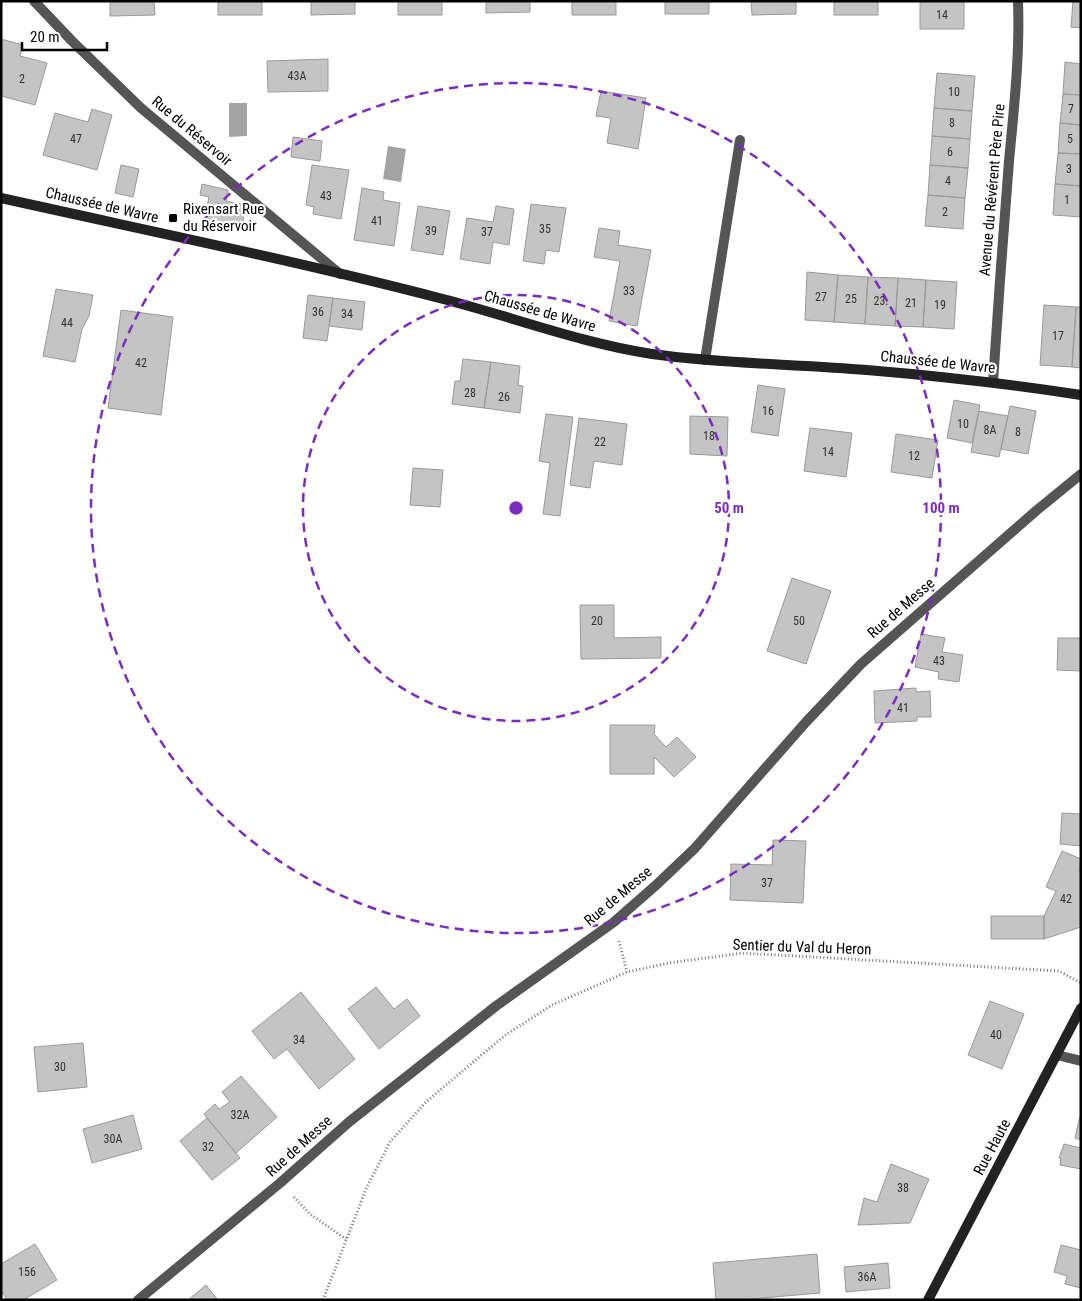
<svg xmlns="http://www.w3.org/2000/svg" width="1082" height="1301" viewBox="0 0 1082 1301" font-family="'Roboto Condensed',sans-serif">
<rect width="100%" height="100%" fill="#fff"/>
<path fill="#a3a3a3" d="M 229,103 L 247,103 L 247,136 L 229,137 Z
M 388,146 L 406,149 L 401,182 L 383,179 Z"/>
<path fill="#c4c4c4" stroke="#999" d="M 110,1 L 154,1 L 155,15 L 110,16 Z
M 218,1 L 262,1 L 262,15 L 218,15 Z
M 311,1 L 355,1 L 355,14 L 311,15 Z
M 398,1 L 442,1 L 442,15 L 398,15 Z
M 486,1 L 530,1 L 530,12 L 486,13 Z
M 572,1 L 616,1 L 616,15 L 572,15 Z
M 665,1 L 709,1 L 709,14 L 665,14 Z
M 751,1 L 796,1 L 796,14 L 752,15 Z
M 834,1 L 878,1 L 878,15 L 834,15 Z
M 920,1 L 964,1 L 964,29 L 920,29 Z
M 1073,1 L 1081,1 L 1081,28 L 1071,27 Z
M 1,39 L 23,45 L 20,56 L 47,63 L 35,105 L 1,96 Z
M 328,59 L 328,91 L 268,92 L 267,61 Z
M 1065,62 L 1081,64 L 1081,95 L 1063,94 Z
M 937,73 L 975,76 L 972,111 L 934,108 Z
M 601,91 L 646,98 L 638,149 L 607,143 L 611,118 L 596,116 Z
M 1063,94 L 1081,95 L 1081,125 L 1060,123 Z
M 934,108 L 972,111 L 970,139 L 932,136 Z
M 92,109 L 112,115 L 97,170 L 43,155 L 55,113 L 88,122 Z
M 1060,123 L 1081,125 L 1081,154 L 1058,153 Z
M 932,136 L 970,139 L 968,168 L 930,165 Z
M 293,137 L 322,141 L 320,161 L 291,157 Z
M 1058,153 L 1081,154 L 1081,186 L 1055,184 Z
M 121,165 L 139,169 L 133,197 L 115,193 Z
M 312,165 L 349,170 L 341,219 L 313,214 L 314,207 L 306,205 Z
M 930,165 L 968,168 L 965,198 L 928,195 Z
M 202,184 L 228,190 L 226,201 L 246,205 L 241,230 L 204,222 L 209,197 L 200,195 Z
M 1055,184 L 1081,186 L 1081,217 L 1053,215 Z
M 362,188 L 384,192 L 383,200 L 400,203 L 394,246 L 354,240 Z
M 928,195 L 965,198 L 963,229 L 925,226 Z
M 531,204 L 566,208 L 559,252 L 546,250 L 544,264 L 523,261 Z
M 418,206 L 450,211 L 443,255 L 411,250 Z
M 496,206 L 514,209 L 509,245 L 493,242 L 490,264 L 460,259 L 467,218 L 493,222 Z
M 599,228 L 620,231 L 618,245 L 651,250 L 637,326 L 609,321 L 620,261 L 594,257 Z
M 807,272 L 838,275 L 834,322 L 805,320 Z
M 838,275 L 868,277 L 865,324 L 834,322 Z
M 868,277 L 898,278 L 895,326 L 865,324 Z
M 898,278 L 926,280 L 923,327 L 895,326 Z
M 926,280 L 957,282 L 954,329 L 923,327 Z
M 56,289 L 93,295 L 89,316 L 82,329 L 75,362 L 43,356 Z
M 308,295 L 333,298 L 327,341 L 303,338 Z
M 333,298 L 365,302 L 362,330 L 329,326 Z
M 1044,305 L 1076,307 L 1072,367 L 1040,365 Z
M 1076,307 L 1081,307 L 1081,368 L 1072,367 Z
M 121,310 L 173,317 L 161,415 L 108,408 Z
M 463,359 L 491,362 L 484,408 L 452,404 L 455,381 L 460,381 Z
M 491,362 L 520,366 L 518,385 L 523,386 L 520,413 L 484,408 Z
M 758,385 L 785,389 L 778,436 L 751,432 Z
M 954,400 L 980,405 L 972,443 L 947,438 Z
M 1010,406 L 1036,411 L 1028,454 L 1001,449 Z
M 979,411 L 1008,416 L 999,457 L 971,452 Z
M 546,414 L 573,417 L 560,516 L 543,514 L 550,463 L 539,461 Z
M 690,416 L 728,417 L 727,456 L 690,454 Z
M 579,418 L 627,424 L 622,465 L 594,461 L 590,488 L 570,485 Z
M 810,428 L 852,433 L 846,477 L 804,471 Z
M 896,434 L 938,440 L 932,478 L 891,472 Z
M 413,468 L 443,470 L 440,507 L 410,505 Z
M 792,578 L 831,591 L 806,664 L 767,651 Z
M 580,605 L 614,605 L 614,638 L 661,637 L 661,658 L 581,659 Z
M 921,634 L 945,638 L 942,652 L 963,655 L 959,682 L 938,679 L 939,672 L 915,667 Z
M 1058,638 L 1081,638 L 1081,671 L 1057,670 Z
M 916,688 L 916,692 L 930,691 L 931,717 L 917,717 L 917,721 L 875,723 L 874,691 Z
M 610,725 L 655,725 L 654,734 L 666,747 L 677,737 L 696,757 L 674,777 L 654,757 L 654,774 L 610,774 Z
M 1062,813 L 1081,814 L 1081,846 L 1060,844 Z
M 773,840 L 806,841 L 803,903 L 730,900 L 731,864 L 772,865 Z
M 1062,851 L 1081,859 L 1079,872 L 1081,873 L 1081,927 L 1044,939 L 1044,916 L 1056,891 L 1046,887 Z
M 991,916 L 1044,916 L 1044,939 L 991,939 Z
M 376,987 L 394,1009 L 407,999 L 420,1016 L 379,1049 L 348,1009 Z
M 301,992 L 355,1059 L 319,1089 L 287,1049 L 274,1059 L 252,1031 Z
M 990,1001 L 1024,1014 L 1002,1069 L 968,1055 Z
M 83,1043 L 87,1087 L 38,1092 L 34,1047 Z
M 241,1076 L 277,1117 L 236,1153 L 204,1114 L 215,1104 L 219,1109 L 230,1102 L 222,1092 Z
M 133,1115 L 142,1149 L 92,1163 L 83,1129 Z
M 1080,1116 L 1081,1116 L 1081,1140 L 1075,1138 Z
M 207,1118 L 240,1158 L 212,1180 L 180,1141 Z
M 1064,1144 L 1081,1148 L 1081,1169 L 1060,1165 L 1061,1158 L 1059,1158 Z
M 891,1164 L 929,1179 L 910,1223 L 858,1225 L 864,1198 L 877,1202 Z
M 35,1244 L 57,1280 L 23,1300 L 7,1300 L 1,1290 L 1,1264 Z
M 1061,1245 L 1081,1250 L 1081,1288 L 1065,1284 L 1067,1276 L 1054,1272 Z
M 817,1254 L 820,1293 L 739,1300 L 716,1300 L 713,1263 Z
M 888,1263 L 890,1288 L 846,1292 L 844,1267 Z
M 206,1285 L 218,1300 L 188,1300 Z"/>
<g fill="none" stroke-linecap="round" stroke-linejoin="round">
<path stroke="#777" stroke-width="3" stroke-dasharray="1 2.5" stroke-linecap="butt" d="M 619,941 L 627,972
M 294,1197 L 310,1214 L 346,1239
M 323,1300 L 366,1189 L 390,1142 L 426,1102 L 504,1036 L 552,1005 L 627,972 L 669,963 L 743,953 L 1059,971 L 1081,983"/>
<path stroke="#555" stroke-width="10" d="M 705,360 L 740,140
M 1057,1055 L 1081,1061"/>
<path stroke="#555" stroke-width="10" d="M 34,1 L 72,41 L 141,108 L 340,274
M 993,382 C 998,308 1003,235 1009,161 C 1014,108 1020,55 1018,1
M 138,1300 L 280,1183 L 349,1122 L 496,1006 L 614,922 L 655,886 L 695,848 L 806,722 L 861,664 L 1037,510 L 1081,474"/>
<path stroke="#222" stroke-width="10" d="M 1,198 C 149,231 297,261 443,299 C 513,317 581,343 652,354 C 723,364 795,364 867,370 C 938,376 1010,384 1081,395
M 928,1300 L 1081,1008"/>
</g>
<g fill="none" stroke="#7b2cbf" stroke-width="2.5" stroke-dasharray="9 6">
<circle cx="516" cy="508" r="213"/>
<circle cx="516" cy="508" r="425"/>
</g>
<rect fill="#000" stroke="#fff" stroke-width="2" x="168" y="213" width="10" height="10" rx="2.5"/>
<g text-anchor="middle" stroke-width="4.5" stroke-linejoin="round" paint-order="stroke">
<g font-size="12" fill="#313131">
<text x="942" y="19">14</text>
<text x="297" y="80">43A</text>
<text x="22" y="83">2</text>
<text x="954" y="96">10</text>
<text x="1071" y="113">7</text>
<text x="952" y="127">8</text>
<text x="76" y="143">47</text>
<text x="1070" y="143">5</text>
<text x="950" y="156">6</text>
<text x="1069" y="173">3</text>
<text x="948" y="185">4</text>
<text x="326" y="200">43</text>
<text x="1067" y="204">1</text>
<text x="945" y="216">2</text>
<text x="377" y="225">41</text>
<text x="545" y="233">35</text>
<text x="431" y="235">39</text>
<text x="487" y="236">37</text>
<text x="629" y="295">33</text>
<text x="821" y="301">27</text>
<text x="851" y="303">25</text>
<text x="881" y="305">23.</text>
<text x="911" y="307">21</text>
<text x="940" y="309">19</text>
<text x="318" y="316">36</text>
<text x="347" y="318">34</text>
<text x="67" y="327">44</text>
<text x="1058" y="340">17</text>
<text x="141" y="367">42</text>
<text x="470" y="397">28</text>
<text x="504" y="401">26</text>
<text x="768" y="415">16</text>
<text x="963" y="428">10</text>
<text x="990" y="434">8A</text>
<text x="1018" y="436">8</text>
<text x="709" y="440">18</text>
<text x="600" y="446">22</text>
<text x="828" y="456">14</text>
<text x="914" y="460">12</text>
<text x="597" y="625">20</text>
<text x="799" y="625">50</text>
<text x="939" y="665">43</text>
<text x="903" y="712">41</text>
<text x="767" y="887">37</text>
<text x="1066" y="903">42</text>
<text x="996" y="1039">40</text>
<text x="299" y="1044">34</text>
<text x="60" y="1071">30</text>
<text x="240" y="1119">32A</text>
<text x="113" y="1143">30A</text>
<text x="208" y="1151">32</text>
<text x="903" y="1192">38</text>
<text x="27" y="1276">156</text>
<text x="867" y="1281">36A</text>
</g>
<g font-size="15" fill="#000" stroke="#fff">
<text transform="translate(192 131) rotate(40)" y="5">Rue du Réservoir</text>
<text transform="translate(992 190) rotate(-85)" y="5">Avenue du Révérent Père Pire</text>
<text transform="translate(102 205) rotate(13)" y="5">Chaussée de Wavre</text>
<text transform="translate(540 311) rotate(16)" y="5">Chaussée de Wavre</text>
<text transform="translate(938 362) rotate(6)" y="5">Chaussée de Wavre</text>
<text transform="translate(901 608) rotate(-41)" y="5">Rue de Messe</text>
<text transform="translate(618 896) rotate(-40)" y="5">Rue de Messe</text>
<text transform="translate(802 947) rotate(2)" y="5">Sentier du Val du Heron</text>
<text transform="translate(299 1146) rotate(-42)" y="5">Rue de Messe</text>
<text transform="translate(992 1147) rotate(-62)" y="5">Rue Haute</text>
</g>
<g font-size="15" fill="#000" stroke="#fff" text-anchor="start">
<text x="183" y="214">Rixensart Rue<tspan x="183" dy="17">du Réservoir</tspan></text>
</g>
</g>
<circle cx="516" cy="508" r="8" fill="#7b2cbf" stroke="#fff" stroke-width="2.5"/>
<g font-size="15" text-anchor="middle" font-weight="bold" fill="#7b2cbf" stroke="#fff" stroke-width="4.5" stroke-linejoin="round" paint-order="stroke">
<text x="729" y="513">50 m</text>
<text x="941" y="513">100 m</text>
</g>
<rect width="1082" height="1301" fill="none" stroke="#000000" stroke-width="5"/>
<path d="M22 42v8h85v-8" fill="none" stroke="#000000" stroke-width="2.5"/>
<text x="30" y="42" font-size="15" fill="#000000" stroke="#ffffff" stroke-width="4" paint-order="stroke">20 m</text>
</svg>
